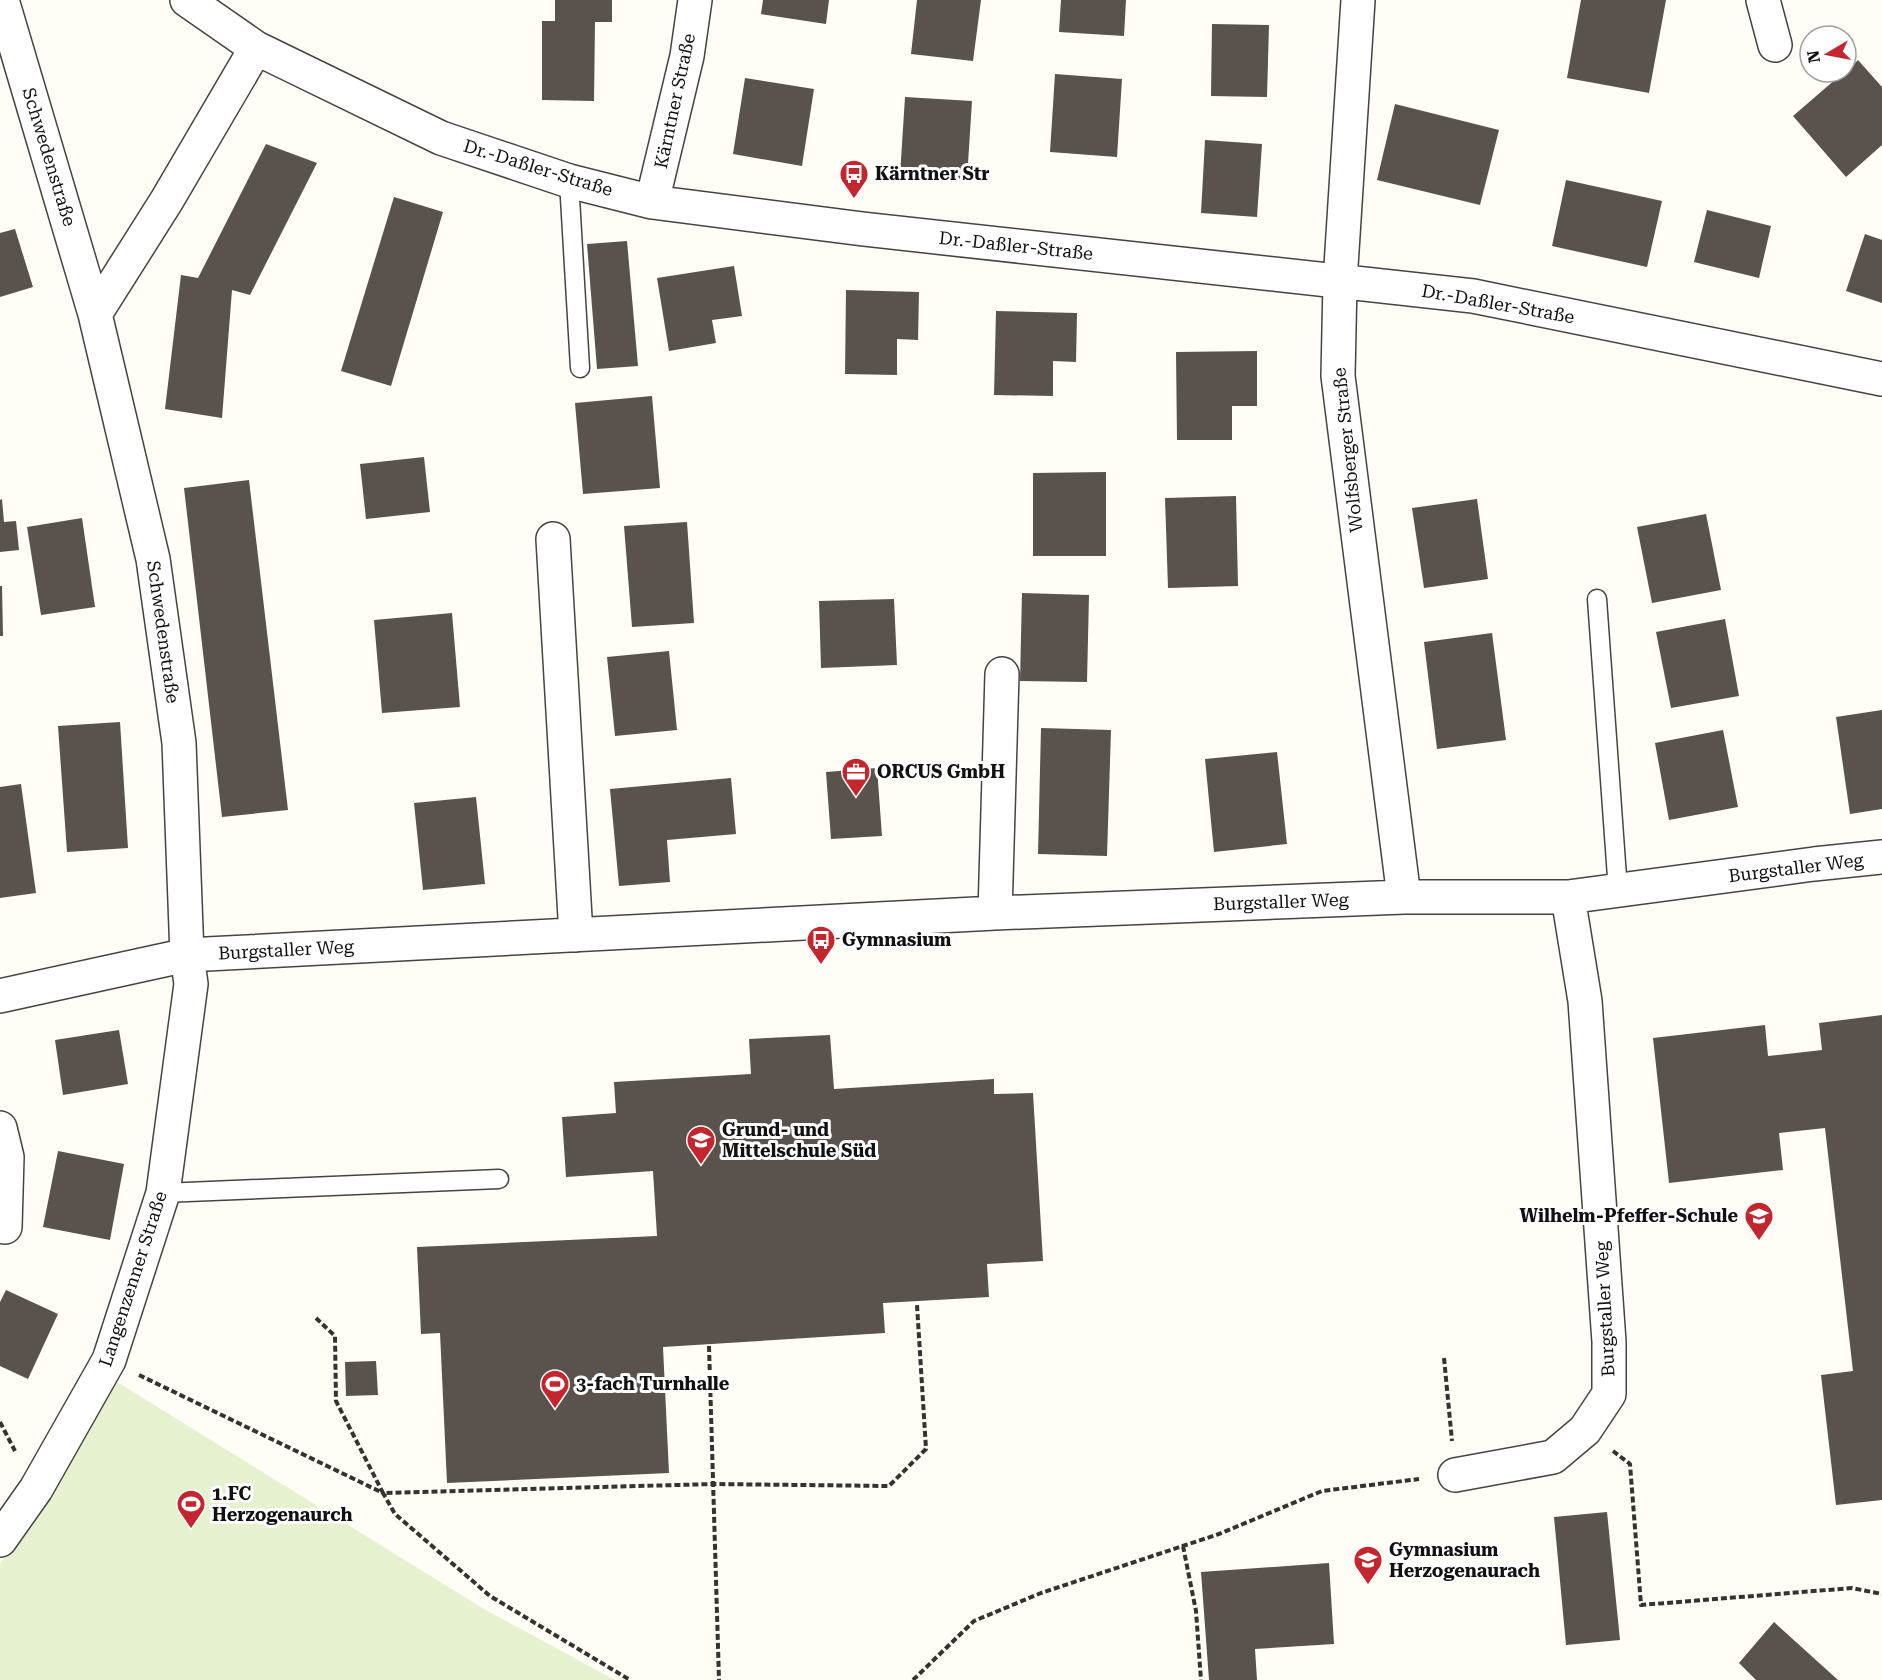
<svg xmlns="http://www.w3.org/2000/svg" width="1882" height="1680" viewBox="0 0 1882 1680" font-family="'Roboto Serif',serif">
<rect width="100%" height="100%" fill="#fffdf5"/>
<path fill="#e6f2cf" d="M 114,1380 L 484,1609 L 615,1680 L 0,1680 L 0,1564 L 49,1498 Z"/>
<path fill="#5a524d" d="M 555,0 L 612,0 L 612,22 L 595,22 L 594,101 L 542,100 L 542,21 L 555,21 Z
M 763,0 L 829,0 L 826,24 L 761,14 Z
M 917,0 L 981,0 L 973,61 L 911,54 Z
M 1061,0 L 1126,0 L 1124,36 L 1059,32 Z
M 1581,0 L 1666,0 L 1649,93 L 1567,78 Z
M 1212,24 L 1269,25 L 1267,97 L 1211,96 Z
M 1858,60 L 1882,87 L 1882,145 L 1846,177 L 1793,116 L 1844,72 L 1846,72 Z
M 1055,74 L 1122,79 L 1117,157 L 1050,152 Z
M 745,78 L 814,89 L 802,166 L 733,154 Z
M 905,97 L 972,101 L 967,179 L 900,175 Z
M 1395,104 L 1499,130 L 1480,205 L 1377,180 Z
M 1205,140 L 1262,144 L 1257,217 L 1201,213 Z
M 266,144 L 317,163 L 250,295 L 232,290 L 222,418 L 165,409 L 181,275 L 198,278 Z
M 1566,180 L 1662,201 L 1647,267 L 1552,246 Z
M 394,197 L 443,212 L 391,386 L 341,371 Z
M 1707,210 L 1771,226 L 1759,278 L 1694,262 Z
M 15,229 L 33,287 L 0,297 L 0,233 Z
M 1865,234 L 1882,240 L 1882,303 L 1846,291 Z
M 627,241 L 638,366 L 597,369 L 587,244 Z
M 734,266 L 742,316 L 712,320 L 716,343 L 669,351 L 657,278 Z
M 846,290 L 919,292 L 918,340 L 897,339 L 897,375 L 845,374 Z
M 996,311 L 1077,313 L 1076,362 L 1053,361 L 1053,396 L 994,395 Z
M 1257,351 L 1257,406 L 1232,406 L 1232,440 L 1177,440 L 1176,352 Z
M 652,396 L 660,488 L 583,494 L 575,403 Z
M 424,457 L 430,512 L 366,519 L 360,464 Z
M 1106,472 L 1106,556 L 1033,556 L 1033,473 Z
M 249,480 L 288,810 L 222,817 L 184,488 Z
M 1236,496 L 1238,586 L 1168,588 L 1165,498 Z
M 2,499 L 4,522 L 16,521 L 19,550 L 0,552 L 0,500 Z
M 1477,499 L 1488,579 L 1424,588 L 1412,508 Z
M 1706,514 L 1721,590 L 1652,603 L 1637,527 Z
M 82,518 L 95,607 L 41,615 L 27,527 Z
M 687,522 L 694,623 L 632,627 L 624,526 Z
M 0,586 L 2,586 L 3,636 L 0,636 Z
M 1022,593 L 1089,595 L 1087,682 L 1020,681 Z
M 894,599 L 897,665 L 821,668 L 819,601 Z
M 452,613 L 460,707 L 382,713 L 374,620 Z
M 1725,619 L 1739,696 L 1671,708 L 1656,632 Z
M 1492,633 L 1506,740 L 1437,749 L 1424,642 Z
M 669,651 L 677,730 L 615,736 L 607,657 Z
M 1882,710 L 1882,809 L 1850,814 L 1836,717 Z
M 120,722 L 128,848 L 67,852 L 58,726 Z
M 1041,728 L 1111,730 L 1107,856 L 1038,854 Z
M 1723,730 L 1738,807 L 1669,820 L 1655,743 Z
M 1277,752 L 1287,844 L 1214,852 L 1205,759 Z
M 877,768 L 882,836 L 831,839 L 826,772 Z
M 731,778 L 736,834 L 667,840 L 670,882 L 619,886 L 610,789 Z
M 21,784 L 36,893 L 0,898 L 0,787 Z
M 476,797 L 485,884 L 423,890 L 414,803 Z
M 1882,1015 L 1882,1500 L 1836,1505 L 1821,1375 L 1853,1371 L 1825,1128 L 1779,1133 L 1783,1170 L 1669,1183 L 1653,1038 L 1765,1025 L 1768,1056 L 1822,1050 L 1819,1023 Z
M 119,1030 L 128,1084 L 63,1095 L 55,1040 Z
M 830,1035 L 834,1089 L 994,1079 L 994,1094 L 1033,1093 L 1043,1261 L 987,1264 L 989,1297 L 883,1303 L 885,1333 L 663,1347 L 669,1473 L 447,1483 L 440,1333 L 421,1334 L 417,1247 L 657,1236 L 653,1171 L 566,1177 L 562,1117 L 616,1113 L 614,1082 L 751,1074 L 749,1039 Z
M 58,1151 L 124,1164 L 110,1240 L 43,1227 Z
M 6,1290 L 58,1314 L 28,1379 L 0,1366 L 0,1302 Z
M 376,1361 L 378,1395 L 346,1396 L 345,1362 Z
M 1607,1512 L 1620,1640 L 1566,1645 L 1554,1517 Z
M 1329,1563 L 1334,1644 L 1255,1649 L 1257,1680 L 1209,1680 L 1201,1572 Z
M 1774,1622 L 1838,1680 L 1756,1680 L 1739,1663 Z"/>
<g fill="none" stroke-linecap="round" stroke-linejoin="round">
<g stroke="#444" stroke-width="21">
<path id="service" d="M 569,181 L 580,368
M 1597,599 L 1618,891
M 163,1193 L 499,1179"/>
</g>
<g stroke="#444" stroke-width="36">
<path id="minor" d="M 2,0 L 95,314
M 187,0 L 256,48 L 441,138 L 569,181 L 652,202 L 863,229 L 1473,296 L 1882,379
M 1358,0 L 1340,282 L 1338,376 L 1404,897
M 1763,0 L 1775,45
M 652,202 L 687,56 L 695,0
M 553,539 L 576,935
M 995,913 L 1002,674
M 0,996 L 187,955 L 995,913 L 1404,897 L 1568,897 L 1814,864 L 1882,857
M 0,1128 L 7,1157 L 5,1227
M 1455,1475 L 1553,1457 L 1585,1430 L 1609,1394 L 1609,1342 L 1585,1001 L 1568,897
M 0,1540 L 36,1489 L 109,1360 L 163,1193 L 191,984 L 187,955 L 179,743 L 153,559 L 95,314 L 167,200 L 256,48"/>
</g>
<path stroke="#333" stroke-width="4" stroke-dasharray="6 3" stroke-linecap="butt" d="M 316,1318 L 335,1336 L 336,1401 L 383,1493 L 713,1484 L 889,1486 L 926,1449 L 917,1305
M 709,1346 L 719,1680
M 1444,1358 L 1452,1441
M 139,1375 L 383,1493 L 395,1514 L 490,1596 L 630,1680
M 0,1422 L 15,1451
M 1613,1451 L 1630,1464 L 1641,1605 L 1852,1588 L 1882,1594
M 1183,1546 L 1196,1611 L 1201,1680
M 913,1680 L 974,1621 L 1041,1593 L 1219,1534 L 1322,1491 L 1419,1479"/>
<use href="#service" stroke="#fff" stroke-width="18"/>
<use href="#minor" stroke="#fff" stroke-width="33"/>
</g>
<defs>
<g id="bus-pin" transform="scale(1.5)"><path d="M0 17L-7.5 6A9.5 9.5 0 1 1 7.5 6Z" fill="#c4262e" stroke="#fff"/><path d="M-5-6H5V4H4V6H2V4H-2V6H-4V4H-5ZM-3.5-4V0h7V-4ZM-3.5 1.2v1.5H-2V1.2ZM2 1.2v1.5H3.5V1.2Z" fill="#fff"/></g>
<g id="office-pin" transform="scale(1.5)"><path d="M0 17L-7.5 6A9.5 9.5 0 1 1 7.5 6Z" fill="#c4262e" stroke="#fff"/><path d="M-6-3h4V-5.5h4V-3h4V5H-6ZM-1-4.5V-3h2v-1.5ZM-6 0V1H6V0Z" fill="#fff"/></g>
<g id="school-pin" transform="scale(1.5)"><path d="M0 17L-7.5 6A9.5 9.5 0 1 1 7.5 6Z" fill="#c4262e" stroke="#fff"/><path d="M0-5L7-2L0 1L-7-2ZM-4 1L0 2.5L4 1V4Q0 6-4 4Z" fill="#fff"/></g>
<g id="stadium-pin" transform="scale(1.5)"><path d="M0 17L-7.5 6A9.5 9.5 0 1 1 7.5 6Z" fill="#c4262e" stroke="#fff"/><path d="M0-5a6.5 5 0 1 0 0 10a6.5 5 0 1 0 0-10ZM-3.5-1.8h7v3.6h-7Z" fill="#fff"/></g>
</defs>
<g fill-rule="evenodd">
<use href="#bus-pin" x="854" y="174"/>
<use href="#office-pin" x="856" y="772"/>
<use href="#bus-pin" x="821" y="940"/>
<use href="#school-pin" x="701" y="1140"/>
<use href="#school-pin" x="1759" y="1216"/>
<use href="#stadium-pin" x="555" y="1384"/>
<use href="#stadium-pin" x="191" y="1504"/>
<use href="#school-pin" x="1368" y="1560"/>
</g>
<g text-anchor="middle" stroke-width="6" stroke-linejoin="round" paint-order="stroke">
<g font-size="18" fill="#111" stroke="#fff">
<text transform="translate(675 101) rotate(-78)" y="6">Kärntner Straße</text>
<text transform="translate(49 157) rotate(73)" y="6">Schwedenstraße</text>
<text transform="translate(538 168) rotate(17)" y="6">Dr.-Daßler-Straße</text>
<text transform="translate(1016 246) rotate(6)" y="6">Dr.-Daßler-Straße</text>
<text transform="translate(1498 304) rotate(10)" y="6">Dr.-Daßler-Straße</text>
<text transform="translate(1348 450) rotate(-96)" y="6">Wolfsberger Straße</text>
<text transform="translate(163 632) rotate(82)" y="6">Schwedenstraße</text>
<text transform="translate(1796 868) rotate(-7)" y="6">Burgstaller Weg</text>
<text transform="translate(1281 902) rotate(-2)" y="6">Burgstaller Weg</text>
<text transform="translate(286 950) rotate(-3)" y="6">Burgstaller Weg</text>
<text transform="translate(133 1279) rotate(-72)" y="6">Langenzenner Straße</text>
<text transform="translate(1605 1309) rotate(-93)" y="6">Burgstaller Weg</text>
</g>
<g font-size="18" font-weight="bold" fill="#111" stroke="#fff" text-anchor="start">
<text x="875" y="180">Kärntner Str</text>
<text x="877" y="778">ORCUS GmbH</text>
<text x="842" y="946">Gymnasium</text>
<text x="722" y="1136">Grund- und<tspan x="722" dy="21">Mittelschule Süd</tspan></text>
<text x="1738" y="1222" text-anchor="end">Wilhelm-Pfeffer-Schule</text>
<text x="576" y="1390">3-fach Turnhalle</text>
<text x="212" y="1500">1.FC<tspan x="212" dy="21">Herzogenaurch</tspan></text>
<text x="1389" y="1556">Gymnasium<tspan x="1389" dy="21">Herzogenaurach</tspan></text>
</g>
</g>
<g transform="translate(1828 54) rotate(260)"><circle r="28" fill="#ffffff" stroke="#a0a0a0" stroke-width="1.5"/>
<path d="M0-4.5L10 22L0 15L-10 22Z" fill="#c4262e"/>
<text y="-9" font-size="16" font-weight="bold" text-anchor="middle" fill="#111111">N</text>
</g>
</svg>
